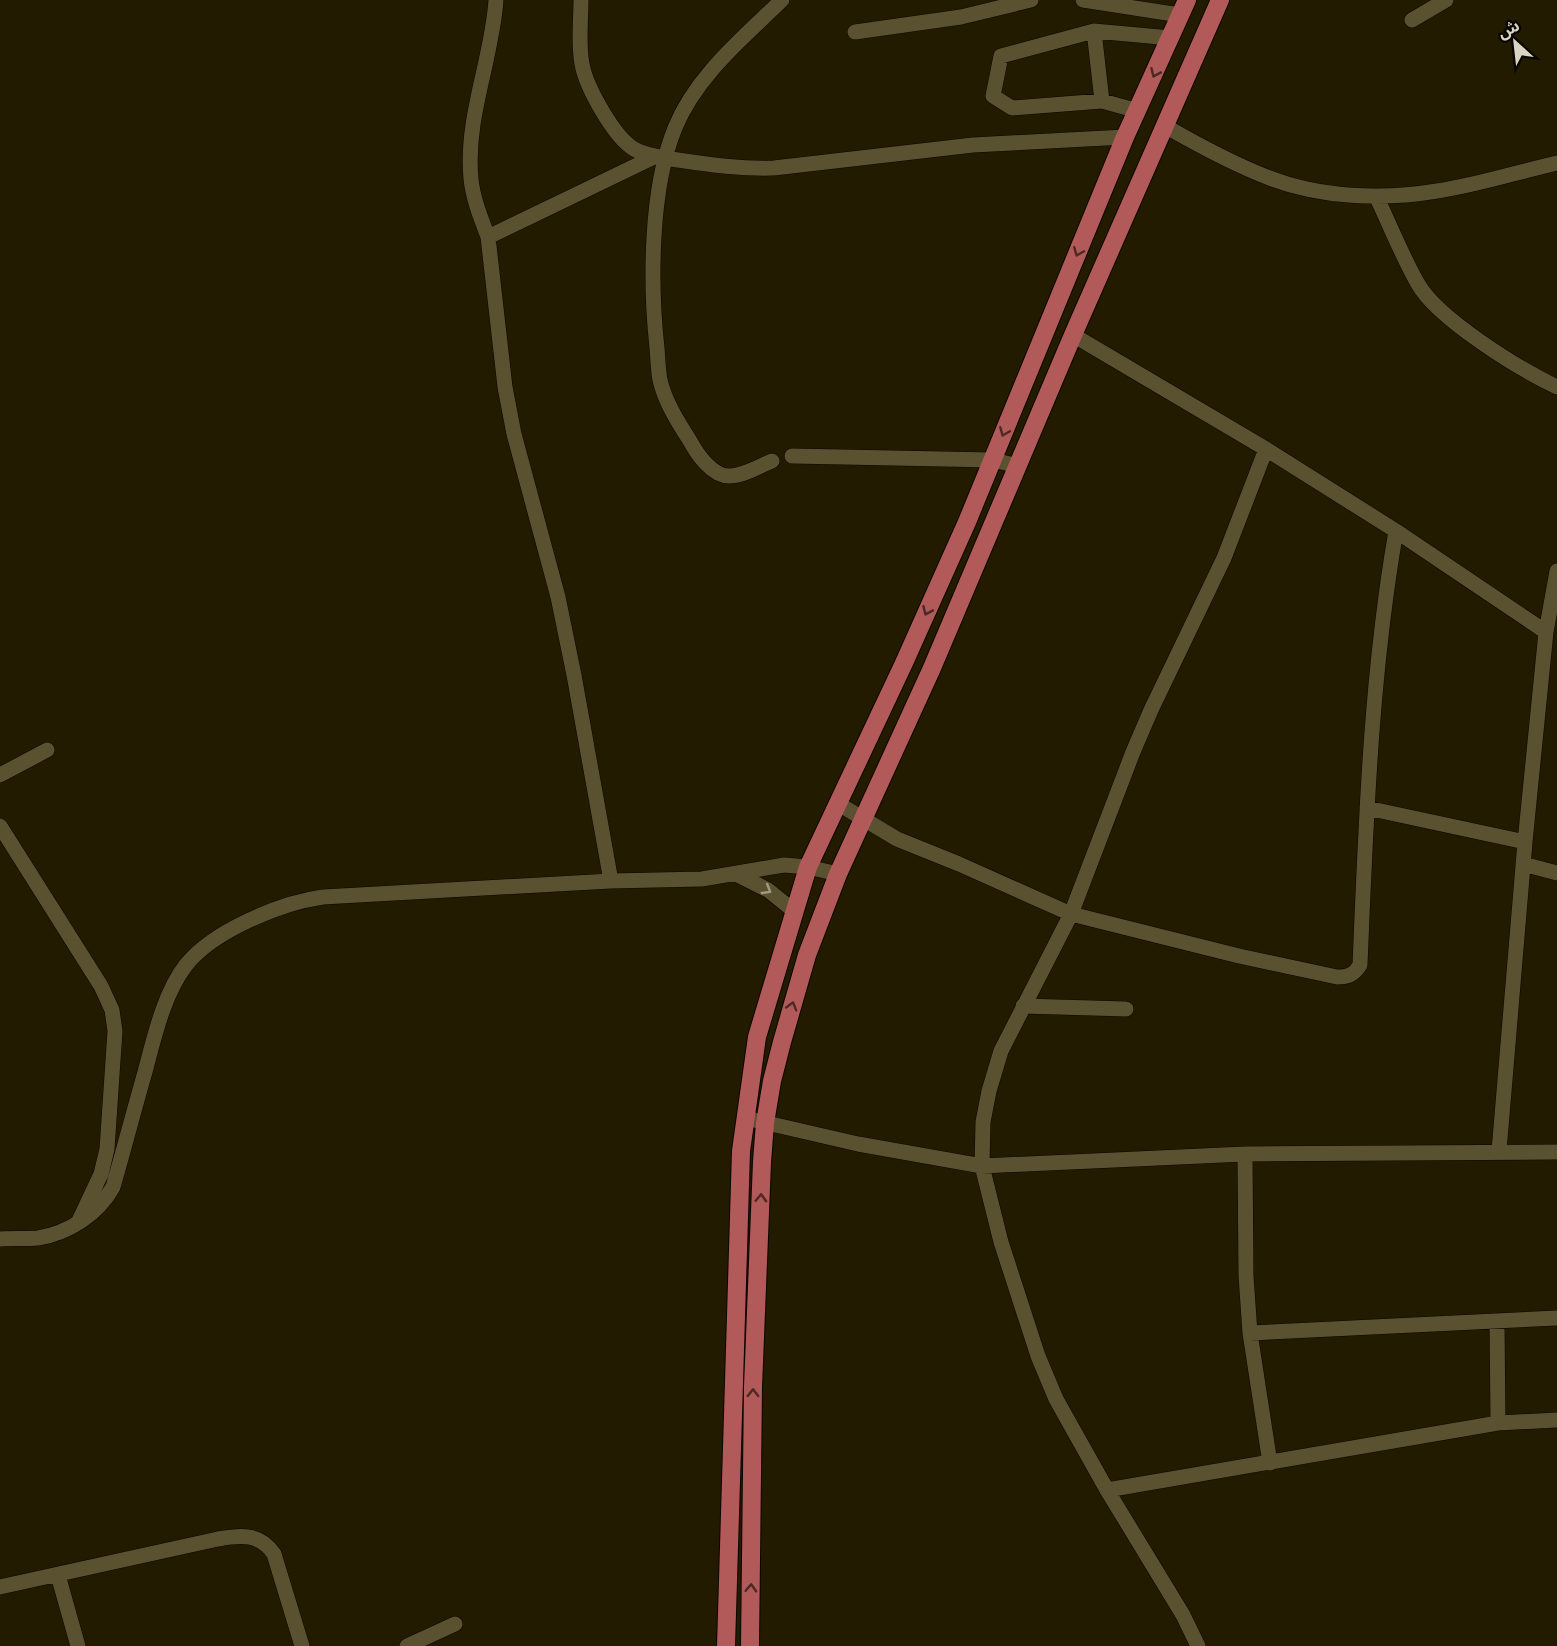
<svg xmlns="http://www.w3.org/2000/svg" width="1557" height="1646" viewBox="0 0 1557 1646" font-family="'Times New Roman','Noto Sans Arabic',serif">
<rect width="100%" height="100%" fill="#231b00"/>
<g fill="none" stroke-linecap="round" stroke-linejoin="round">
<g stroke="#0d0500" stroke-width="16">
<path id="minor" d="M 581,0 C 581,21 578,43 582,64 C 586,87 614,137 634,149 C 646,156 665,158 678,160 C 711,165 741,169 774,168 L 973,145 L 1125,137
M 1083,0 L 1180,15
M 1412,20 L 1446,0
M 1094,31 L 1102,101
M 855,32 L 961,17 L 1031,0
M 1138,111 L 1102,101 L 1012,108 L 993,96 L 1001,56 L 1094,31 L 1171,38
M 1165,126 C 1198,145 1231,163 1267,177 C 1319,198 1383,200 1437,191 C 1478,185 1517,172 1557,163
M 1376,196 C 1390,225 1402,256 1418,284 C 1438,319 1519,369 1557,387
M 488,237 C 481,218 473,199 471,179 C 465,118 492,60 496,0
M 1073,335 L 1266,449 L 1396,531 L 1546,632
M 792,456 L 993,460 L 1018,466
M 772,461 C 759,466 744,476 729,476 C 712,476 697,454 690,441 C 678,422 665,402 660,380 C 658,370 658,359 657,348 C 650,284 650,189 675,128 C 696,76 743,38 782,0
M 0,775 L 47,750
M 837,803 L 897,839 L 959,864 L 1071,914 L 1239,956 L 1337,977 C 1348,977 1354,975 1360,965 C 1366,820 1371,674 1396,531
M 1367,808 L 1525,842
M 0,826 L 101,986 L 112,1010 L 115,1031 L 107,1149 L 101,1174 L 78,1223
M 1523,864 L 1557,873
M 736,874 L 768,890 L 794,911
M 611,881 L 574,675 L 558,597 L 514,434 L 505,387 L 488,237 L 656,156
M 1023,1006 L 1126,1009
M 754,1120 L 858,1144 L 982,1166 L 1245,1154 L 1557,1152
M 1499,1151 L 1525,842 L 1546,632 L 1557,571
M 1245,1154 L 1246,1276 L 1250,1333 L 1557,1318
M 0,1239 C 12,1238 26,1239 38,1238 C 69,1233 98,1214 113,1187 C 124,1149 134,1110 145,1072 C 154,1038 164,993 186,965 C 213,931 280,903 323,897 L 611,881 L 702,879 L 784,865 L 808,867 L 838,874
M 1497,1321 L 1498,1423
M 1250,1333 L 1270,1463
M 1107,1490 L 1498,1423 L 1557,1420
M 58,1575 L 78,1646
M 0,1587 L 218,1539 C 241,1535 260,1533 274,1554 L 302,1646
M 407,1646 L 455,1624
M 1198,1646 L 1183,1615 L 1107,1490 L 1056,1399 L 1038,1356 L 1001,1242 L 982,1166 L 983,1122 L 989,1091 L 1001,1051 L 1071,914 L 1133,752 L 1151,710 L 1224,558 L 1266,449"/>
</g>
<g stroke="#0d0500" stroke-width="20">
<path id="major" d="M 726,1646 L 741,1151 L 757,1037 L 808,867 L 904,663 L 967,522 L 1125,137 L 1187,0
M 750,1646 L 753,1387 L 762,1162 L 765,1123 L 772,1081 L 782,1042 L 807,955 L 838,874 L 932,668 L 1073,335 L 1220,0"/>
</g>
<use href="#minor" stroke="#595130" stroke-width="15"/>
<use href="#major" stroke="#b25a5a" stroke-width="18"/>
</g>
<defs><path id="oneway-chevron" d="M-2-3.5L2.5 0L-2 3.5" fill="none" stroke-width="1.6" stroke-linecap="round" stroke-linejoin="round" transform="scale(1.5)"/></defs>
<g stroke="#4d2824">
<use href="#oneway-chevron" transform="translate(1155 73) rotate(114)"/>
<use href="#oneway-chevron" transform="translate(1078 252) rotate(112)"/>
<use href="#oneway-chevron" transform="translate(1004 432) rotate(112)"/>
<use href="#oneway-chevron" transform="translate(927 611) rotate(114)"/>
<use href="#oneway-chevron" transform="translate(792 1006) rotate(-74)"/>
<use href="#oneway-chevron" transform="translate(761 1198) rotate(-88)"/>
<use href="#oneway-chevron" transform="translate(753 1393) rotate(-90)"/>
<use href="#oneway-chevron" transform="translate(751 1588) rotate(-88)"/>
</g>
<use stroke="#9f9a81" href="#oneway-chevron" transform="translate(767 890) rotate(31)"/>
<g transform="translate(1515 42) rotate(333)" stroke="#090600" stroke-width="4.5" paint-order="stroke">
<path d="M0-4.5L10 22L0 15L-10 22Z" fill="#d9d5c3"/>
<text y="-9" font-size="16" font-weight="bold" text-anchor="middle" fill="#d9d5c3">ش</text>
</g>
</svg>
